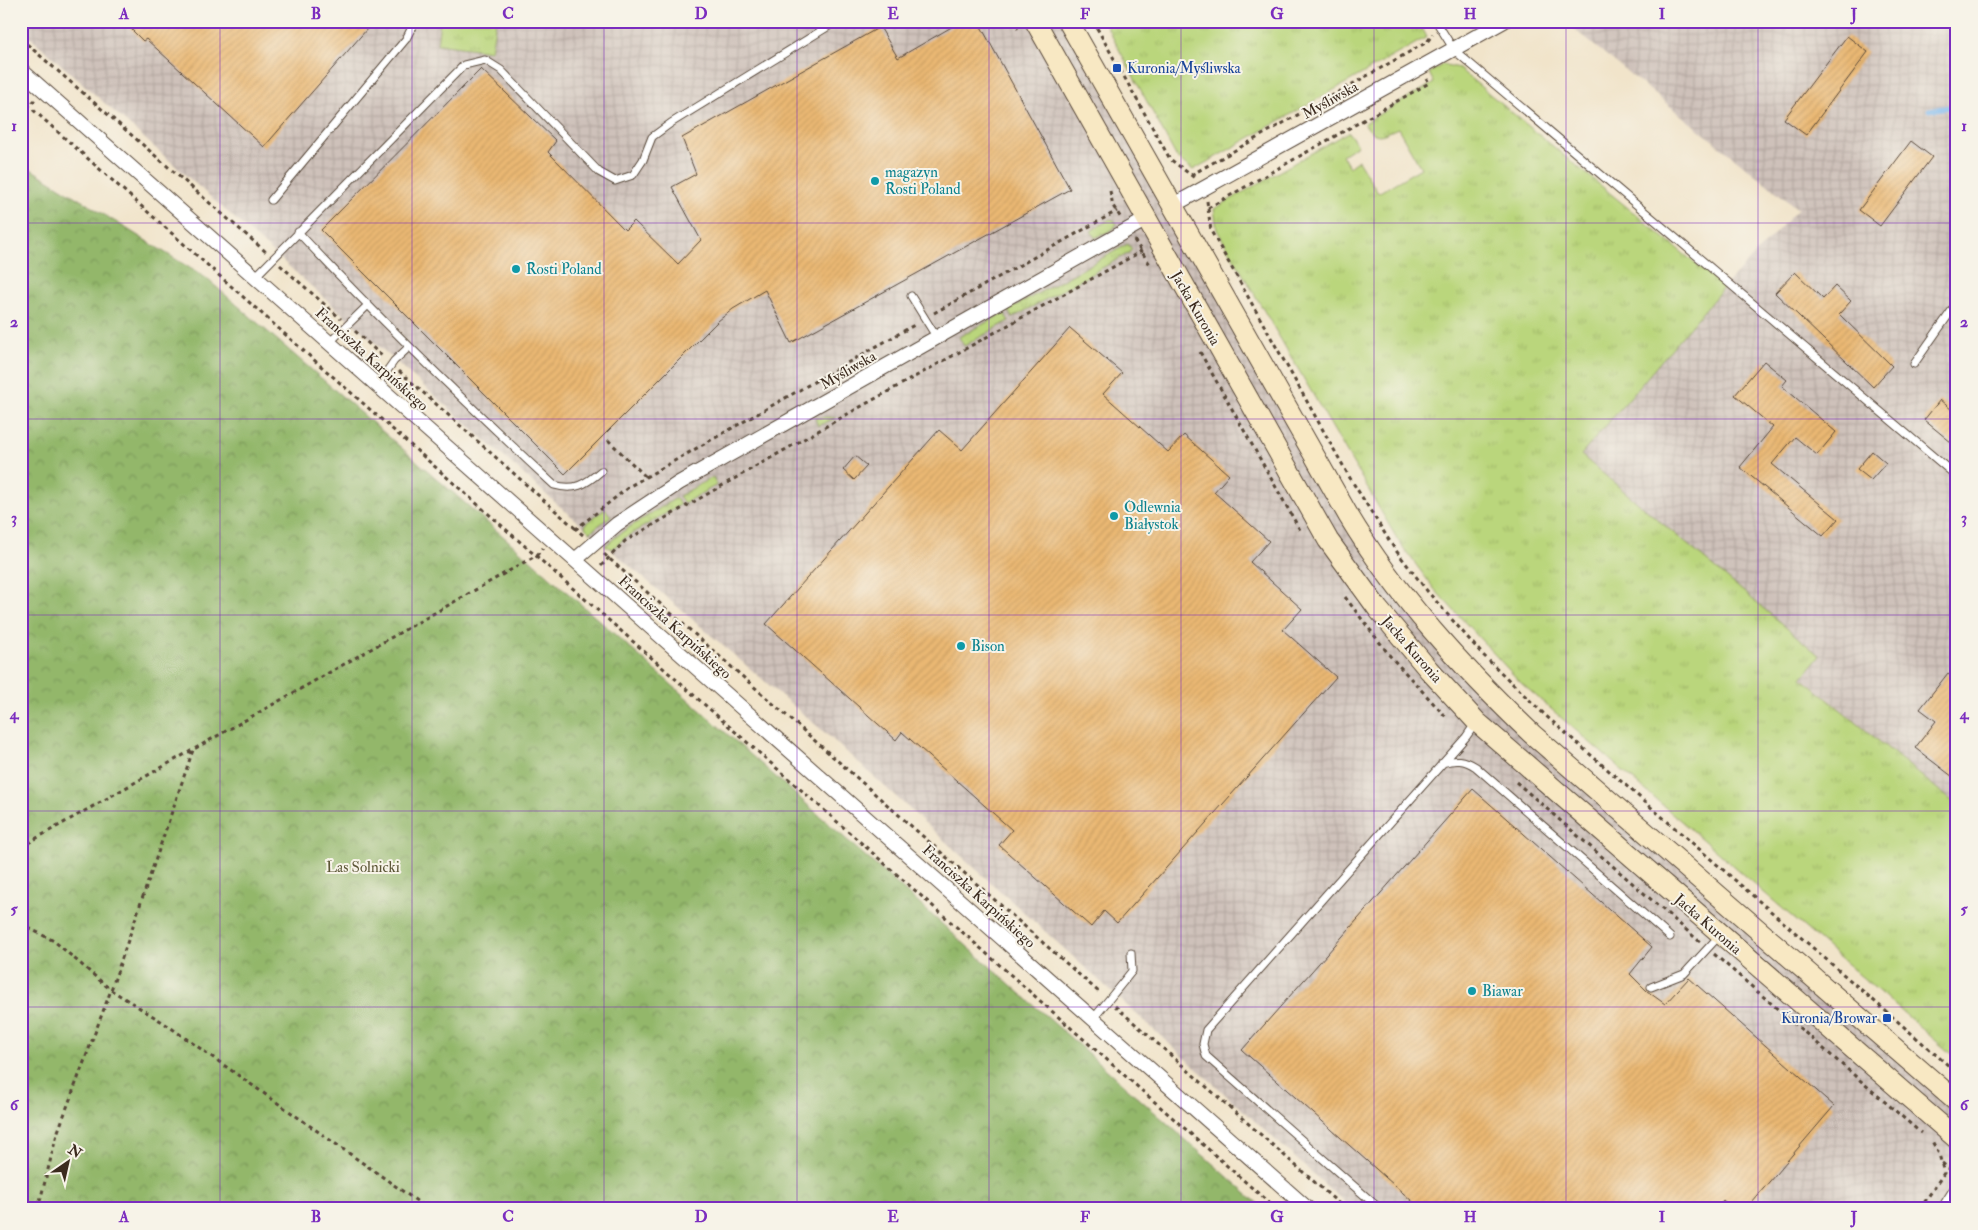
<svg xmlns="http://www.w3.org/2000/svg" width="1978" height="1230" viewBox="0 0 1978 1230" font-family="'IM FELL Double Pica',serif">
<defs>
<pattern id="industrial-grid" width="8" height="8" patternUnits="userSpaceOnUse" patternTransform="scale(1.25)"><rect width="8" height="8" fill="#cec1ba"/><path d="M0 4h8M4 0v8" fill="none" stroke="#b2a69f"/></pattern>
<pattern id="grass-tufts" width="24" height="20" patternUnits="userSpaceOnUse" patternTransform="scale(1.25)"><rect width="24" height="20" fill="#bad67b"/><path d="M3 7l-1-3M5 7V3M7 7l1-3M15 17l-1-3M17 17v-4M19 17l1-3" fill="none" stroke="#a1b86a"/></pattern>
<pattern id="forest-crowns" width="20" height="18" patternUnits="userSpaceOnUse" patternTransform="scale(1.25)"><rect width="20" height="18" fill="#93b76b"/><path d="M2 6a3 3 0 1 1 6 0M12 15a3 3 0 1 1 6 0" fill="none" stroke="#799557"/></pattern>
<pattern id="building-hatch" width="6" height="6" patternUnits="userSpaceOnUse" patternTransform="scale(1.25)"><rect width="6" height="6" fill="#eab873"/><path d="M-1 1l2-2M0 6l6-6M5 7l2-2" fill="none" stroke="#ca9e63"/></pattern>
</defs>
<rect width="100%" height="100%" fill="#f7f3e8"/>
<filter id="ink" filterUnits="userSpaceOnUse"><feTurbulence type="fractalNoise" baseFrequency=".02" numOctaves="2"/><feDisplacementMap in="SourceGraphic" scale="10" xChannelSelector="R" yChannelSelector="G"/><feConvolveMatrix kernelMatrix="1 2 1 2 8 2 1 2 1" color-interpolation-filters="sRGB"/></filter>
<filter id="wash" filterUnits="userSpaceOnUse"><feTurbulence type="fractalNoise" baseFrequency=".0096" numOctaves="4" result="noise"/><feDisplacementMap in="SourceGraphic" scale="20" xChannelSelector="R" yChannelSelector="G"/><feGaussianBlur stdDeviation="1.12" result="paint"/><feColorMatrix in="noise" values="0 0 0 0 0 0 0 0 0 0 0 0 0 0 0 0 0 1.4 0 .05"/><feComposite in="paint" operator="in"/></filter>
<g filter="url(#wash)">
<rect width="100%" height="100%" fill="#f1e4ca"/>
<path fill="url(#industrial-grid)" d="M 21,21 L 1064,21 L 1345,516 L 1486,694 L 1957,1103 L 1957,1190 L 1944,1209 L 1352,1209 L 830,737 L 549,497 L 21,29 Z
M 1567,21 L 1957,21 L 1957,805 L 1802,677 L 1819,656 L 1581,455 L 1724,287 L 1798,209 L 1565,22 Z"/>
<path fill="url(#grass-tufts)" stroke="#7a804c" d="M 440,21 L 496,21 L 491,51 L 437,44 Z
M 1104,21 L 1418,21 L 1427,37 L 1193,170 L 1177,158 Z
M 1443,64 L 1458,68 L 1724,287 L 1581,455 L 1820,656 L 1802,678 L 1957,805 L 1957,1059 L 1521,683 L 1435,590 L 1399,542 L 1217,230 L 1214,209 L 1348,132 L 1358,145 L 1342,155 L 1349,167 L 1358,160 L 1378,193 L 1421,168 L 1398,128 C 1382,135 1376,141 1364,123 L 1434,83 L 1429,73 Z
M 1110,219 L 1114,220 L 1117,224 L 1112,230 L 1095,238 L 1091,231 Z
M 1128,244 L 1132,249 L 1129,253 L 1012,318 L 1008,310 Z
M 1004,313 L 1009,321 L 964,346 L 959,337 Z
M 829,417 L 836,418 L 818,426 L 815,418 Z
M 713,477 L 717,485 L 684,503 L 679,496 Z
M 676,498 L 680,505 L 626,537 L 612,549 L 605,546 L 622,532 Z
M 605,509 L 611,516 L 590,532 L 585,528 L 586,523 Z"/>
<path fill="url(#forest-crowns)" stroke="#677044" d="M 21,163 L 206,278 L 542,570 L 1264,1209 L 21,1209 Z"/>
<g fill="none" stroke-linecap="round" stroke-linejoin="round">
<path stroke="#7ebaf0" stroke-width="5" d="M 1929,110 L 1957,106"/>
</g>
<g id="blocks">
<path fill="url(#building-hatch)" d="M 123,21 L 374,21 L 264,147 L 146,39 L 143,41 Z
M 962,21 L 978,21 L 1070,189 L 791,343 L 765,290 L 733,309 L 718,321 L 565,474 L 321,230 L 481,69 L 556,141 L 548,152 L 625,230 L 634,221 L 678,264 L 701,240 L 672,187 L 696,174 L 682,138 L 880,27 L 898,58 Z
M 1847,36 L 1868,52 L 1806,135 L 1784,119 Z
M 1911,141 L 1932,157 L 1880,226 L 1859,210 Z
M 1795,272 L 1823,299 L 1835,286 L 1851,301 L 1839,314 L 1892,366 L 1873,387 L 1775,293 Z
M 1070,328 L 1122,373 L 1103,394 L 1168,452 L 1184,435 L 1229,475 L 1214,492 L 1269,541 L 1250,562 L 1302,609 L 1283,630 L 1336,677 L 1117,923 L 1104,911 L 1091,927 L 999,845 L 1012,830 L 902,732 L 896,740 L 766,624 L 939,430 L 962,450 Z
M 1764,361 L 1787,380 L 1782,386 L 1836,432 L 1817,455 L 1795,437 L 1772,464 L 1838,519 L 1823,536 L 1740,467 L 1773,427 L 1735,395 Z
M 1940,400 L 1957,414 L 1957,447 L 1924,420 Z
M 1872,451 L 1886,463 L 1871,480 L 1857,469 Z
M 855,456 L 867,466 L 854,480 L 843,470 Z
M 1948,673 L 1957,679 L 1957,780 L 1915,748 L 1936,721 L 1920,709 Z
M 1473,789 L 1652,947 L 1630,974 L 1647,991 L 1665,1004 L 1689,978 L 1834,1106 L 1746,1209 L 1733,1209 L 1723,1200 L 1715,1209 L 1421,1209 L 1242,1050 Z"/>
</g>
</g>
<g filter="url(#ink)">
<use href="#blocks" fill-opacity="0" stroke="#564638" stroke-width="1"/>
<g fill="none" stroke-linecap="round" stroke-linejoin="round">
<g stroke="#564638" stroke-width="9">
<path id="service" d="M 1436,21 L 1454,50 L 1954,474
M 271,200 L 406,39 L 415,21
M 298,232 C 380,320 466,403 554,485 C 574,491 585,485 601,471
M 255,277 L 464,65 L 485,60 L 501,70 L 599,172 L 615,181 L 633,175 L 643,160 L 652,137 L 671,123 L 829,26
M 911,296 L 937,338
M 329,343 L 367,306
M 1914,364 L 1957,303
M 377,385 L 394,361 L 409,347
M 1442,763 C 1456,759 1464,759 1476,767 L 1670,937
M 1651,987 L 1684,974 L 1720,935
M 1093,1019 L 1132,971 L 1131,953
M 1380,1209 L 1206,1056 L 1203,1044 L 1206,1030 L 1466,737 L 1475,724"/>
</g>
<g stroke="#564638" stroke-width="16">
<path id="minor" d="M 21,70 L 1308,1209
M 1172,206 L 1504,21
M 575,560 L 617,524 L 679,483 L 1145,220
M 1945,1209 L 1957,1190"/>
</g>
<g stroke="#564638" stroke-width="22">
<path id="secondary" d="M 1035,21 L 1328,540 L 1378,609 L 1429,670 L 1477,722 L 1957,1139
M 1068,21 L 1348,515 C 1397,597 1463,668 1532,734 L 1957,1102"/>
</g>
<path stroke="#564638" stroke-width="3" stroke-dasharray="4 4" stroke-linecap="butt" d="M 1013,21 L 1018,29
M 1093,21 L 1170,159 L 1196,179
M 21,39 L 266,252
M 21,99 L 305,352 L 1276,1209
M 21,114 L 35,100
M 1191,175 L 1427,42 L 1433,34
M 1110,191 L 1113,206 L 1121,218
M 1207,201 L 1211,231 L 1350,478 L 1394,548 L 1428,592 L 1482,654 L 1546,716 L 1957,1073
M 1208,208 L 1429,83 L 1427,79
M 1134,240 L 1151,266
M 280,265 L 341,319
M 934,313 L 1117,211
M 355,331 L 383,357
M 1200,352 L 1300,530
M 399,371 L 576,529
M 608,440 L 646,477
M 583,535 L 576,529 L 630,486 L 916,324
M 604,554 L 1101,994
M 601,566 L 625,541 L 853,411 L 1142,251
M 1345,597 L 1390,656 L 1446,717
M 1516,782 L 1700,942
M 21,847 L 537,555 L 543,548
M 21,924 L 54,941 L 111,990 L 164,1023 L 428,1209
M 1714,954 L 1921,1133
M 1115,1006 L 1345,1209
M 1942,1163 L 1957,1175
M 21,1201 L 23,1209
M 38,1209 L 57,1134 L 111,990 L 193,750
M 1920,1209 L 1944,1173 L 1939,1154 L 1932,1141"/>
<use href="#service" stroke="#fff" stroke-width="7"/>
<use href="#minor" stroke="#fff" stroke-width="14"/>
<use href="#secondary" stroke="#f8e8c3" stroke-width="20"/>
</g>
</g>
<path fill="none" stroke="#7b2cbf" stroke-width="1" stroke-opacity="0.55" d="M 220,21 L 220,1209M 412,21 L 412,1209M 604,21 L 604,1209M 797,21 L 797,1209M 989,21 L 989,1209M 1181,21 L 1181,1209M 1374,21 L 1374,1209M 1566,21 L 1566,1209M 1758,21 L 1758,1209M 21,223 L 1957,223M 21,419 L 1957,419M 21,615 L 1957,615M 21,811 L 1957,811M 21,1007 L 1957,1007"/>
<g fill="#1a4fb4" stroke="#f7f3e8" stroke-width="2">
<rect x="1112" y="63" width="10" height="10" rx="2.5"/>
<rect x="1882" y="1013" width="10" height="10" rx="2.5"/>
</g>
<g fill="#0f9aa8" stroke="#f7f3e8" stroke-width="2">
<circle cx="875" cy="181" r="5"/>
<circle cx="516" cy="269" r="5"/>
<circle cx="1114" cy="516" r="5"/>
<circle cx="961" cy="646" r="5"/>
<circle cx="1472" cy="991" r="5"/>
</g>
<g text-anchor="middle" stroke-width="4" stroke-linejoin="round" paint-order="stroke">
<g font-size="15" fill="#164399" stroke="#f7f3e8" text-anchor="start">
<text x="1127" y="73">Kuronia/Myśliwska</text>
<text x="1877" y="1023" text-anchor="end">Kuronia/Browar</text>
</g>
<g font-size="15" fill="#3b2a1e" stroke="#f7f3e8">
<text transform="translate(1330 100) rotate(-29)" y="5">Myśliwska</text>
<text transform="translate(1196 308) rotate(60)" y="5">Jacka Kuronia</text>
<text transform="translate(372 359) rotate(42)" y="5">Franciszka Karpińskiego</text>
<text transform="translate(848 370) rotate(-30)" y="5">Myśliwska</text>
<text transform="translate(675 627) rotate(42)" y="5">Franciszka Karpińskiego</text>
<text transform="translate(1412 649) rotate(49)" y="5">Jacka Kuronia</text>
<text transform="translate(979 896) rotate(42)" y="5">Franciszka Karpińskiego</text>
<text transform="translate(1708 924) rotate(41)" y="5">Jacka Kuronia</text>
</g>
<g font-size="15" fill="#0d838f" stroke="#f7f3e8" text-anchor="start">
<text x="885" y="177">magazyn<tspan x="885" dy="17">Rosti Poland</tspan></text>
<text x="526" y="274">Rosti Poland</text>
<text x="1124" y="512">Odlewnia<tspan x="1124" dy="17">Białystok</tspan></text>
<text x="971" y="651">Bison</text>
<text x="1482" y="996">Biawar</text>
</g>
<g font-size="15" fill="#5b5535" stroke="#f7f3e8">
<text x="363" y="872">Las Solnicki</text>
</g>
</g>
<rect width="1978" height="1230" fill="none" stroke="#f7f3e8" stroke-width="55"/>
<g transform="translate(68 1162) rotate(34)" stroke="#f7f3e8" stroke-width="4" paint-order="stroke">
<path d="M0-4L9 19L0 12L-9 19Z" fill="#3b2a1e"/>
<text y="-8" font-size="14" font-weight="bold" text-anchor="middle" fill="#3b2a1e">N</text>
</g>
<rect x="28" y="28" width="1922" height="1174" fill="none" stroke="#7b2cbf" stroke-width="2"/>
<g font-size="16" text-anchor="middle" font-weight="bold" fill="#7b2cbf">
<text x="124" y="19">A</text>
<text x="316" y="19">B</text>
<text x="508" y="19">C</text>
<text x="701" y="19">D</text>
<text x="893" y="19">E</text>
<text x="1085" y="19">F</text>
<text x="1277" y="19">G</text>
<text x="1470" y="19">H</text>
<text x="1662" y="19">I</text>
<text x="1854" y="19">J</text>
<text x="14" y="131">1</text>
<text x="1964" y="131">1</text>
<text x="14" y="327">2</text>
<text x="1964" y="327">2</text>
<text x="14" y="523">3</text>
<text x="1964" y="523">3</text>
<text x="14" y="719">4</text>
<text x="1964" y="719">4</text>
<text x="14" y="914">5</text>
<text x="1964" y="914">5</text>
<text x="14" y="1110">6</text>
<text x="1964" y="1110">6</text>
<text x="124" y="1222">A</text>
<text x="316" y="1222">B</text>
<text x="508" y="1222">C</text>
<text x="701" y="1222">D</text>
<text x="893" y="1222">E</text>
<text x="1085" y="1222">F</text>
<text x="1277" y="1222">G</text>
<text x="1470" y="1222">H</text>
<text x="1662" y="1222">I</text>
<text x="1854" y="1222">J</text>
</g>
</svg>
